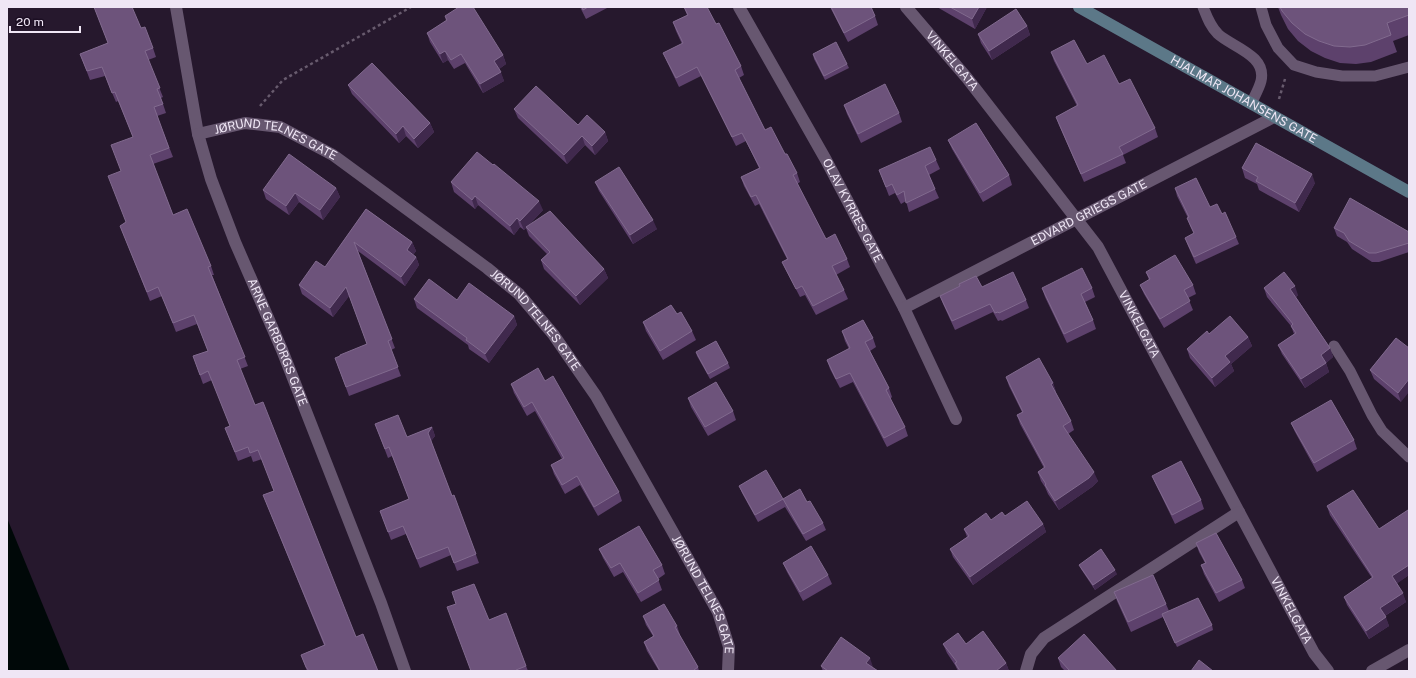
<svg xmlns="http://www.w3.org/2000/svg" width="1416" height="678" viewBox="0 0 1416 678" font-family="'Public Sans',sans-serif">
<rect width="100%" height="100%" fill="#26182d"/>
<path fill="#000808" d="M 7,518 L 70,671 L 7,671 Z"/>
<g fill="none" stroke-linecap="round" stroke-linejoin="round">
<path stroke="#685b6e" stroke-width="2.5" stroke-dasharray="3 3" stroke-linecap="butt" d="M 1279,99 L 1285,79
M 260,106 L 283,80 L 411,7"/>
<path stroke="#675770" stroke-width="11" d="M 1203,7 C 1207,17 1210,26 1218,34 C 1232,47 1267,55 1261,81 C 1259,89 1254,97 1251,104
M 1261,7 L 1266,25 L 1278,48 L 1294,65 L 1316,72 L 1342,76 L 1375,76 L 1409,67
M 1334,346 L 1350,371 L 1372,415 L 1382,431 L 1409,457"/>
<g stroke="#675770" stroke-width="12">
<path id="s1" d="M 176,7 L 198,134 L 211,179 L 235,242 L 282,350 L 381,603 L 405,671"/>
<path id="s2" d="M 739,7 L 826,160 L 904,308 L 956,419"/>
<path id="s3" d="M 906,7 L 967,78 L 1098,247 L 1314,653 L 1328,671"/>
<path id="s4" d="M 198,134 L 245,123 L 280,127 L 333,155 L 487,268 L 519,294 L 553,334 L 596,396 L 718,612 L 729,647 L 728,671"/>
<path id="s5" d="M 904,308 L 1274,117"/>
<path d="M 1026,671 L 1031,654 L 1044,638 L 1239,512"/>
<path d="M 1372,671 L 1409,650"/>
</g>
<path stroke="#5c7888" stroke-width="12" id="s6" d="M 1079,7 L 1409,192"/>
</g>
<path fill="#5d416c" d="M 94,7 L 141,28 L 153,48 L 156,57 L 148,60 L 163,97 L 161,98 L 166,113 L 157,116 L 173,157 L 153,164 L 173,215 L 211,266 L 214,275 L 212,275 L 248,366 L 240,369 L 255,405 L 356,637 L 378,671 L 307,671 L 301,655 L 324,645 L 263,495 L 274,491 L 262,459 L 253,462 L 251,456 L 238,461 L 225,428 L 230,426 L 212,380 L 203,384 L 193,356 L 208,351 L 197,324 L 176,332 L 162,296 L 150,301 L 120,226 L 126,222 L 121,171 L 133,137 L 118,101 L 116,102 L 105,76 L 90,80 L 80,54 L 108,43 Z
M 580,7 L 609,7 L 586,19 Z
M 684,7 L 716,24 L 741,66 L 744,75 L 739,78 L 765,130 L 785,154 L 797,173 L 800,182 L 797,184 L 826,239 L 847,259 L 850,267 L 836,275 L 844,290 L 848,299 L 816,315 L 805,295 L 800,297 L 786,270 L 782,262 L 787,259 L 759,204 L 755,206 L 744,186 L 741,177 L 759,168 L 746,141 L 736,146 L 701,76 L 679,87 L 667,62 L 663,53 L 682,44 L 676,31 L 673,22 L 687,15 Z
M 830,7 L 871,7 L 875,16 L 878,25 L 848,42 Z
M 937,7 L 987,7 L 975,29 Z
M 1278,7 L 1409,7 L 1409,35 L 1393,41 L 1397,52 L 1371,62 L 1356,64 L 1340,63 L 1325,58 L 1311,51 L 1298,41 L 1288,29 L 1281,15 Z
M 445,16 L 503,55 L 506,64 L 499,69 L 504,81 L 483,93 L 465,63 L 454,69 L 448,60 L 443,63 L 430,42 L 427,33 L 446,21 Z
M 1027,26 L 1030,35 L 992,60 L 981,43 L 978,34 Z
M 1051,52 L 1087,64 L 1119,84 L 1155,128 L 1158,137 L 1123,155 L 1126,163 L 1084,182 L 1059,125 L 1056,117 L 1077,106 L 1054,61 Z
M 813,54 L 847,64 L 849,68 L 825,80 L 814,59 Z
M 348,85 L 430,123 L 434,132 L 418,148 L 406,136 L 399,143 L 352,94 Z
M 844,105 L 899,113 L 902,122 L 861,143 L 847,114 Z
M 514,109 L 605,132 L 608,141 L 595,155 L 585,145 L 567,164 L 518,118 Z
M 948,140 L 1009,175 L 1012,185 L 983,202 L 952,149 Z
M 936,160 L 940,169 L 929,175 L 935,189 L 939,198 L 909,212 L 906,201 L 901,204 L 895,193 L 889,196 L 879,170 Z
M 1242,168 L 1315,183 L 1299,212 L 1259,190 L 1257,184 L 1245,178 Z
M 451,182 L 543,210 L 529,225 L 604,269 L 608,278 L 580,305 L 544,269 L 541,260 L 547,254 L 529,236 L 526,228 L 524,230 L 520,227 L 514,235 L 478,205 L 475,209 L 454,192 Z
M 595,182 L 657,229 L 633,244 L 599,191 Z
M 336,188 L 340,197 L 323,220 L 299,202 L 289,215 L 266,199 L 263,190 Z
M 1175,188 L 1222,214 L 1236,237 L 1239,244 L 1196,264 L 1188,246 L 1185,238 L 1194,234 L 1190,226 L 1187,218 L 1188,218 L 1177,196 Z
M 366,209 L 412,242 L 416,251 L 413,255 L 416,257 L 419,265 L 405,286 L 358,251 L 395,348 L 391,350 L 401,376 L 349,396 L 335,358 L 340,356 L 367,344 L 349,296 L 333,317 L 302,294 L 299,285 L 325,267 Z
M 1334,228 L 1409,232 L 1409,252 L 1379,262 L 1372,262 L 1352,249 L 1347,242 L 1337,236 Z
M 1146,272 L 1193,285 L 1196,294 L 1188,298 L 1193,310 L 1164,328 L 1144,294 L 1140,285 L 1149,280 Z
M 959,286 L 982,287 L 1026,300 L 1029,308 L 1002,321 L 1001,320 L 998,321 L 993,312 L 955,330 L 943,304 L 940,296 Z
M 1042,288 L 1092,288 L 1095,297 L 1085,302 L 1093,320 L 1096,329 L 1067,343 L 1045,297 Z
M 1264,288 L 1298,295 L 1296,297 L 1330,348 L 1333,357 L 1326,363 L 1329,372 L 1305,388 L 1282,354 L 1278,345 L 1294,334 L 1291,326 L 1267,297 Z
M 414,299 L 457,300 L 514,316 L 517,325 L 489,363 L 469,349 L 468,345 L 417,308 Z
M 677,314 L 692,331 L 696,340 L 663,360 L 646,331 L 643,322 Z
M 842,331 L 873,338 L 876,347 L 870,351 L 889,388 L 892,397 L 890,399 L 905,427 L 908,436 L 887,447 L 853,382 L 840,388 L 830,369 L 827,360 L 849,349 L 845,341 Z
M 1209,334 L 1248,337 L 1252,346 L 1231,364 L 1234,371 L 1215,387 L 1190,358 L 1187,349 Z
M 1396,338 L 1401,402 L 1374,379 L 1370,370 Z
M 696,352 L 728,363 L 730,368 L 710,379 L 697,356 Z
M 1006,377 L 1053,383 L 1056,392 L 1056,393 L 1071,421 L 1074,430 L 1068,434 L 1098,481 L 1092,487 L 1059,510 L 1048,494 L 1045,487 L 1041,481 L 1038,472 L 1044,468 L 1020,424 L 1017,415 L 1022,412 L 1009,386 Z
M 545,381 L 619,492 L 622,501 L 598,516 L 580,485 L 565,494 L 554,474 L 551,465 L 562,459 L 535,411 L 527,416 L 514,393 L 511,384 Z
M 688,398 L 733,411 L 736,420 L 708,436 L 691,407 Z
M 1291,423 L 1354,440 L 1357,449 L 1317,472 L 1295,432 Z
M 375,424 L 407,437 L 432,427 L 435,436 L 431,441 L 452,496 L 454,495 L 479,563 L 457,571 L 451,555 L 420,568 L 406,534 L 391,540 L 380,511 L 409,499 L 392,456 L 388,458 Z
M 1152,476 L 1201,500 L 1204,509 L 1175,524 L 1156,485 Z
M 739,486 L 783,499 L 807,502 L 823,523 L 826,530 L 806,541 L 785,507 L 758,522 L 742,493 Z
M 1327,506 L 1379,529 L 1409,512 L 1409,575 L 1397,583 L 1406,602 L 1385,616 L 1389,626 L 1369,639 L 1347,605 L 1344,597 L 1372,578 L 1330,515 Z
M 1005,516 L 1043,524 L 1046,532 L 973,585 L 953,557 L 950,549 L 967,537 L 964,529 Z
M 1196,543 L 1242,580 L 1245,588 L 1219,602 L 1204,574 L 1201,565 L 1205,563 L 1199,552 Z
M 599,549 L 662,565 L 665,574 L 658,579 L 662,590 L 641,602 L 623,572 L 614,577 L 603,558 Z
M 783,563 L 828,575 L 832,584 L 803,601 L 787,572 Z
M 1079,565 L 1117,574 L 1095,590 L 1081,569 Z
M 1114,592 L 1166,604 L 1169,611 L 1212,625 L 1213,630 L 1177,647 L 1163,617 L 1131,632 L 1117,601 Z
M 506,613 L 528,671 L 471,671 L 489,620 Z
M 643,616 L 677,626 L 680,635 L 680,636 L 698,667 L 699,671 L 659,671 L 647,651 L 644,642 L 653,636 L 646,625 Z
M 943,644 L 966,644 L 1006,663 L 1009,671 L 958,671 L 955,665 L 947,653 Z
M 1058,658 L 1117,671 L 1065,671 L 1061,667 Z
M 821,666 L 873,667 L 872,667 L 878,671 L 823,671 Z"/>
<path fill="#40294d" d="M 979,7 L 987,7 L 975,29 L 972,19 Z
M 1027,26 L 1030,35 L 992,60 L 989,51 Z
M 445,51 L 448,60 L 443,63 L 440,54 Z
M 503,55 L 506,64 L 498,70 L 494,61 Z
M 501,72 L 504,81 L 483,93 L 480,84 Z
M 430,123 L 434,132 L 418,148 L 414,139 Z
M 403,126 L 406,136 L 399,143 L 396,134 Z
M 605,132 L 608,141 L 595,155 L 592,146 Z
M 582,136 L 585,145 L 567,164 L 564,155 Z
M 1312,174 L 1315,183 L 1299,212 L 1295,203 Z
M 336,188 L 340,197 L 323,220 L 320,210 Z
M 295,193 L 299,202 L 289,215 L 286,206 Z
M 475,196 L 478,205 L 475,209 L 472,200 Z
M 539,201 L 543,210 L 524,230 L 520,221 Z
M 517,218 L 520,227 L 514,235 L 510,226 Z
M 653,220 L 657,229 L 633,244 L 630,235 Z
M 412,242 L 416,251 L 410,259 L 407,250 Z
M 416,257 L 419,265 L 405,286 L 401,277 Z
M 604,269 L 608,278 L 580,305 L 576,296 Z
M 1295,286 L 1298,295 L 1294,298 L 1290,289 Z
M 346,287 L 349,296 L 333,317 L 330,308 Z
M 514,316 L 517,325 L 489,363 L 485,354 Z
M 1248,337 L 1252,346 L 1231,364 L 1234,371 L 1215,387 L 1212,378 L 1225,356 Z
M 1330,348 L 1333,357 L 1325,364 L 1326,363 L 1329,372 L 1305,388 L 1301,379 L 1321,355 Z
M 1409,379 L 1409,392 L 1401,402 L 1398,393 Z
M 1053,383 L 1056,392 L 1055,393 L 1051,384 Z
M 432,427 L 435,436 L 431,441 L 428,433 Z
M 1094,472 L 1098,481 L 1092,487 L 1059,510 L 1055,501 Z
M 1043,524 L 1046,532 L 973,585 L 970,577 Z
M 1409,565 L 1409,575 L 1395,585 L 1392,576 Z
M 1115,570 L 1117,574 L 1095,590 L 1093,585 Z
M 1403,593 L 1406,602 L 1383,617 L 1380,608 Z
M 1386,617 L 1389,626 L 1369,639 L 1366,631 Z
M 870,658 L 873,667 L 870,671 L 866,663 Z
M 1006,663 L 1009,671 L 996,671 Z"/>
<path fill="#6d537b" stroke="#816a8e" d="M 94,7 L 132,7 L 141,28 L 145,27 L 153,48 L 145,51 L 160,88 L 157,89 L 163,104 L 154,107 L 169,148 L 150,155 L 173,215 L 187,209 L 211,266 L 208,267 L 245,357 L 237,360 L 255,405 L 263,402 L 356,637 L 363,634 L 378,671 L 309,671 L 306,667 L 301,655 L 325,645 L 263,495 L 274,491 L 258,450 L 250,453 L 248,447 L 235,452 L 225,428 L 230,426 L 208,371 L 200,375 L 193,356 L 208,351 L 194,315 L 173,323 L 158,287 L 147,292 L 120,226 L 126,222 L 108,176 L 121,171 L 111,145 L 133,137 L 115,92 L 112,93 L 102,67 L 87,71 L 80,54 L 108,43 Z
M 459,7 L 473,7 L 503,55 L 494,61 L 501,72 L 480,84 L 461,54 L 451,60 L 445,51 L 440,54 L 427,33 L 447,20 L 445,16 Z
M 582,7 L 588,7 L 583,10 Z
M 684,7 L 707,7 L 716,24 L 719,23 L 741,66 L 735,70 L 765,130 L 771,127 L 785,154 L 787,154 L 797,173 L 793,175 L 826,239 L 835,234 L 847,259 L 832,266 L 844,290 L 813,306 L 802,286 L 796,289 L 782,262 L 788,259 L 756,195 L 751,197 L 741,177 L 760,168 L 742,133 L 732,137 L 697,67 L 676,78 L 663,53 L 683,43 L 673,22 L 688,15 Z
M 831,7 L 871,7 L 875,16 L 844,33 Z
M 950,7 L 979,7 L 972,19 Z
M 1280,7 L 1409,7 L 1409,15 L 1387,23 L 1391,35 L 1365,45 L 1350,47 L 1334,46 L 1319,41 L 1305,34 L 1292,23 L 1282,11 Z
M 1016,9 L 1027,26 L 989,51 L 978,34 Z
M 1074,40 L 1087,64 L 1104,55 L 1119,84 L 1130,79 L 1155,128 L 1119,147 L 1123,154 L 1081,174 L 1056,117 L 1078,105 L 1051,52 Z
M 836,42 L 847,64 L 824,76 L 813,54 Z
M 372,63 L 430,123 L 414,139 L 403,126 L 396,134 L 348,85 Z
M 885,84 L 899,113 L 858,134 L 844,105 Z
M 536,86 L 578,125 L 587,115 L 605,132 L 592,146 L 582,136 L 564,155 L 514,109 Z
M 976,123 L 1009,175 L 980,193 L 948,140 Z
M 1256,143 L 1312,174 L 1295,203 L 1256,181 L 1258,177 L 1242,168 Z
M 930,147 L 936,160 L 925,166 L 935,189 L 906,203 L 904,191 L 897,195 L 892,184 L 886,187 L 879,170 Z
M 477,152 L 493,165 L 494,164 L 539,201 L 520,221 L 517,218 L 510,226 L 475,196 L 472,200 L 451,182 Z
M 289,154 L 336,188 L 320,210 L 295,193 L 286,206 L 263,190 Z
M 619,167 L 653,220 L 630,235 L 595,182 Z
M 1196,178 L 1210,207 L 1217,204 L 1222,214 L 1225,212 L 1236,237 L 1194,257 L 1185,238 L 1194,233 L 1187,218 L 1189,217 L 1175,188 Z
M 1350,198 L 1409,232 L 1409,243 L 1376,253 L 1369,253 L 1349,241 L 1344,233 L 1334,228 Z
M 366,209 L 412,242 L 407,250 L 416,257 L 401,277 L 354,242 L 392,339 L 388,341 L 398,367 L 346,387 L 335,358 L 340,356 L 340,355 L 367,344 L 346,287 L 330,308 L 299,285 L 316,261 L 325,267 Z
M 550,211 L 604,269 L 576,296 L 541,260 L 550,252 L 526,227 Z
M 1175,255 L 1193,285 L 1184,290 L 1190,301 L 1160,319 L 1140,285 L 1150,279 L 1146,272 Z
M 1082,268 L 1092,288 L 1081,294 L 1093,320 L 1064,334 L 1042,288 Z
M 1013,272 L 1026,300 L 999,313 L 998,312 L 995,313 L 990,304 L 952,321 L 940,296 L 960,286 L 959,284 L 976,276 L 982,287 Z
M 1284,272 L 1295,286 L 1290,289 L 1330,348 L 1321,355 L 1326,363 L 1301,379 L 1278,345 L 1296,333 L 1291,326 L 1293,324 L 1264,288 Z
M 429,279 L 457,300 L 469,283 L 514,316 L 485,354 L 466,340 L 467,338 L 414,299 Z
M 671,305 L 677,314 L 681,312 L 692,331 L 660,351 L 643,322 Z
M 1230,316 L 1248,337 L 1225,356 L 1230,362 L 1212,378 L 1187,349 L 1207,331 L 1209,334 Z
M 863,320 L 873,338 L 865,342 L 889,388 L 886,390 L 905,427 L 884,438 L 850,373 L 836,379 L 827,360 L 850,348 L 842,331 Z
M 1396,338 L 1409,348 L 1409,379 L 1398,393 L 1370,370 Z
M 716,341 L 728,363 L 708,374 L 696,352 Z
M 1039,358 L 1053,383 L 1051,384 L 1071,421 L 1063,426 L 1094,472 L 1089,478 L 1055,501 L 1045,485 L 1046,484 L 1038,472 L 1045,467 L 1017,415 L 1023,412 L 1006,377 Z
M 538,368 L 545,381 L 553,376 L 619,492 L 594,507 L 577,476 L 562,485 L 551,465 L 564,458 L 532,402 L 524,407 L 511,384 Z
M 716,382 L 733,411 L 705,427 L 688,398 Z
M 1331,400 L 1354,440 L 1314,463 L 1291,423 Z
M 398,415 L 407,437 L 432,427 L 428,433 L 452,496 L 454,495 L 476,554 L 454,563 L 448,547 L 417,559 L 403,526 L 388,532 L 380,511 L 409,499 L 389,447 L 385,449 L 375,424 Z
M 1181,461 L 1201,500 L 1172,515 L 1152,476 Z
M 766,470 L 783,499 L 800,489 L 807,502 L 810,501 L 823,523 L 803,534 L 783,499 L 755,515 L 739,486 Z
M 1353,490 L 1379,529 L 1408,510 L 1409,512 L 1409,565 L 1392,576 L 1403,593 L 1380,608 L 1386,617 L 1366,631 L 1344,597 L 1373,577 L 1327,506 Z
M 1027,501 L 1043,524 L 970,577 L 950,549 L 969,536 L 964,529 L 986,513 L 991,520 L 1002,512 L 1005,516 Z
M 639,526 L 662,565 L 653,570 L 659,580 L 638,593 L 620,563 L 611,568 L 599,549 Z
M 1216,533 L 1242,580 L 1216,593 L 1201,565 L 1206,563 L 1196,543 Z
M 811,546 L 828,575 L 800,592 L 783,563 Z
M 1101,549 L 1115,570 L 1093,585 L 1079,565 Z
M 1153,575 L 1166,604 L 1128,622 L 1114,592 Z
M 474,584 L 489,620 L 506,613 L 526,666 L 516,670 L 517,671 L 471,671 L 447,607 L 456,604 L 452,592 Z
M 1198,598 L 1212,625 L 1175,643 L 1162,614 Z
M 664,604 L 677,626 L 675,627 L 698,667 L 694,670 L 694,671 L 660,671 L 644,642 L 654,636 L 643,616 Z
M 983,631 L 1006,663 L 996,671 L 960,671 L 955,663 L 957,662 L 943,644 L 958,633 L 966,644 Z
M 1084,634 L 1117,671 L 1070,671 L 1058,658 Z
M 841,637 L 870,658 L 866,663 L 878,671 L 828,671 L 821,666 Z
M 1199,660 L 1213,671 L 1191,671 Z"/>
<g text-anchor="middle" stroke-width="3.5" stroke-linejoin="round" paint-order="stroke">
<g font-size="12" fill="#efe6f5" stroke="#1c0f23">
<text dy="4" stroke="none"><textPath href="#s3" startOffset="71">VINKELGATA</textPath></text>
<text dy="4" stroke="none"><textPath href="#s6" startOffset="189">HJALMAR JOHANSENS GATE</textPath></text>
<text dy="4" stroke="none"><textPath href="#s4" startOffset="82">JØRUND TELNES GATE</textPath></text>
<text dy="4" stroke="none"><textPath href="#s2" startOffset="233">OLAV KYRRES GATE</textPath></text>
<text dy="4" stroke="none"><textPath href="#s5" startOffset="208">EDVARD GRIEGS GATE</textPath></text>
<text dy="4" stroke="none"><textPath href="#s4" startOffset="406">JØRUND TELNES GATE</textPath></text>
<text dy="4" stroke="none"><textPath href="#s3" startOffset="395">VINKELGATA</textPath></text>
<text dy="4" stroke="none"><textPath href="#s1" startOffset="352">ARNE GARBORGS GATE</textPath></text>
<text dy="4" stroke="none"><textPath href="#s4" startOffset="730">JØRUND TELNES GATE</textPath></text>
<text dy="4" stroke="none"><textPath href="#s3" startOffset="719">VINKELGATA</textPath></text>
</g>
</g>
<rect width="1416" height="678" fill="none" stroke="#efe6f5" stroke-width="16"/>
<path d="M10 26v6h70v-6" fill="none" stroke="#efe6f5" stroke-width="2"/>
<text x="16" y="26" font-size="12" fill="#efe6f5" stroke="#1c0f23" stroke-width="3" paint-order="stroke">20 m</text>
</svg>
